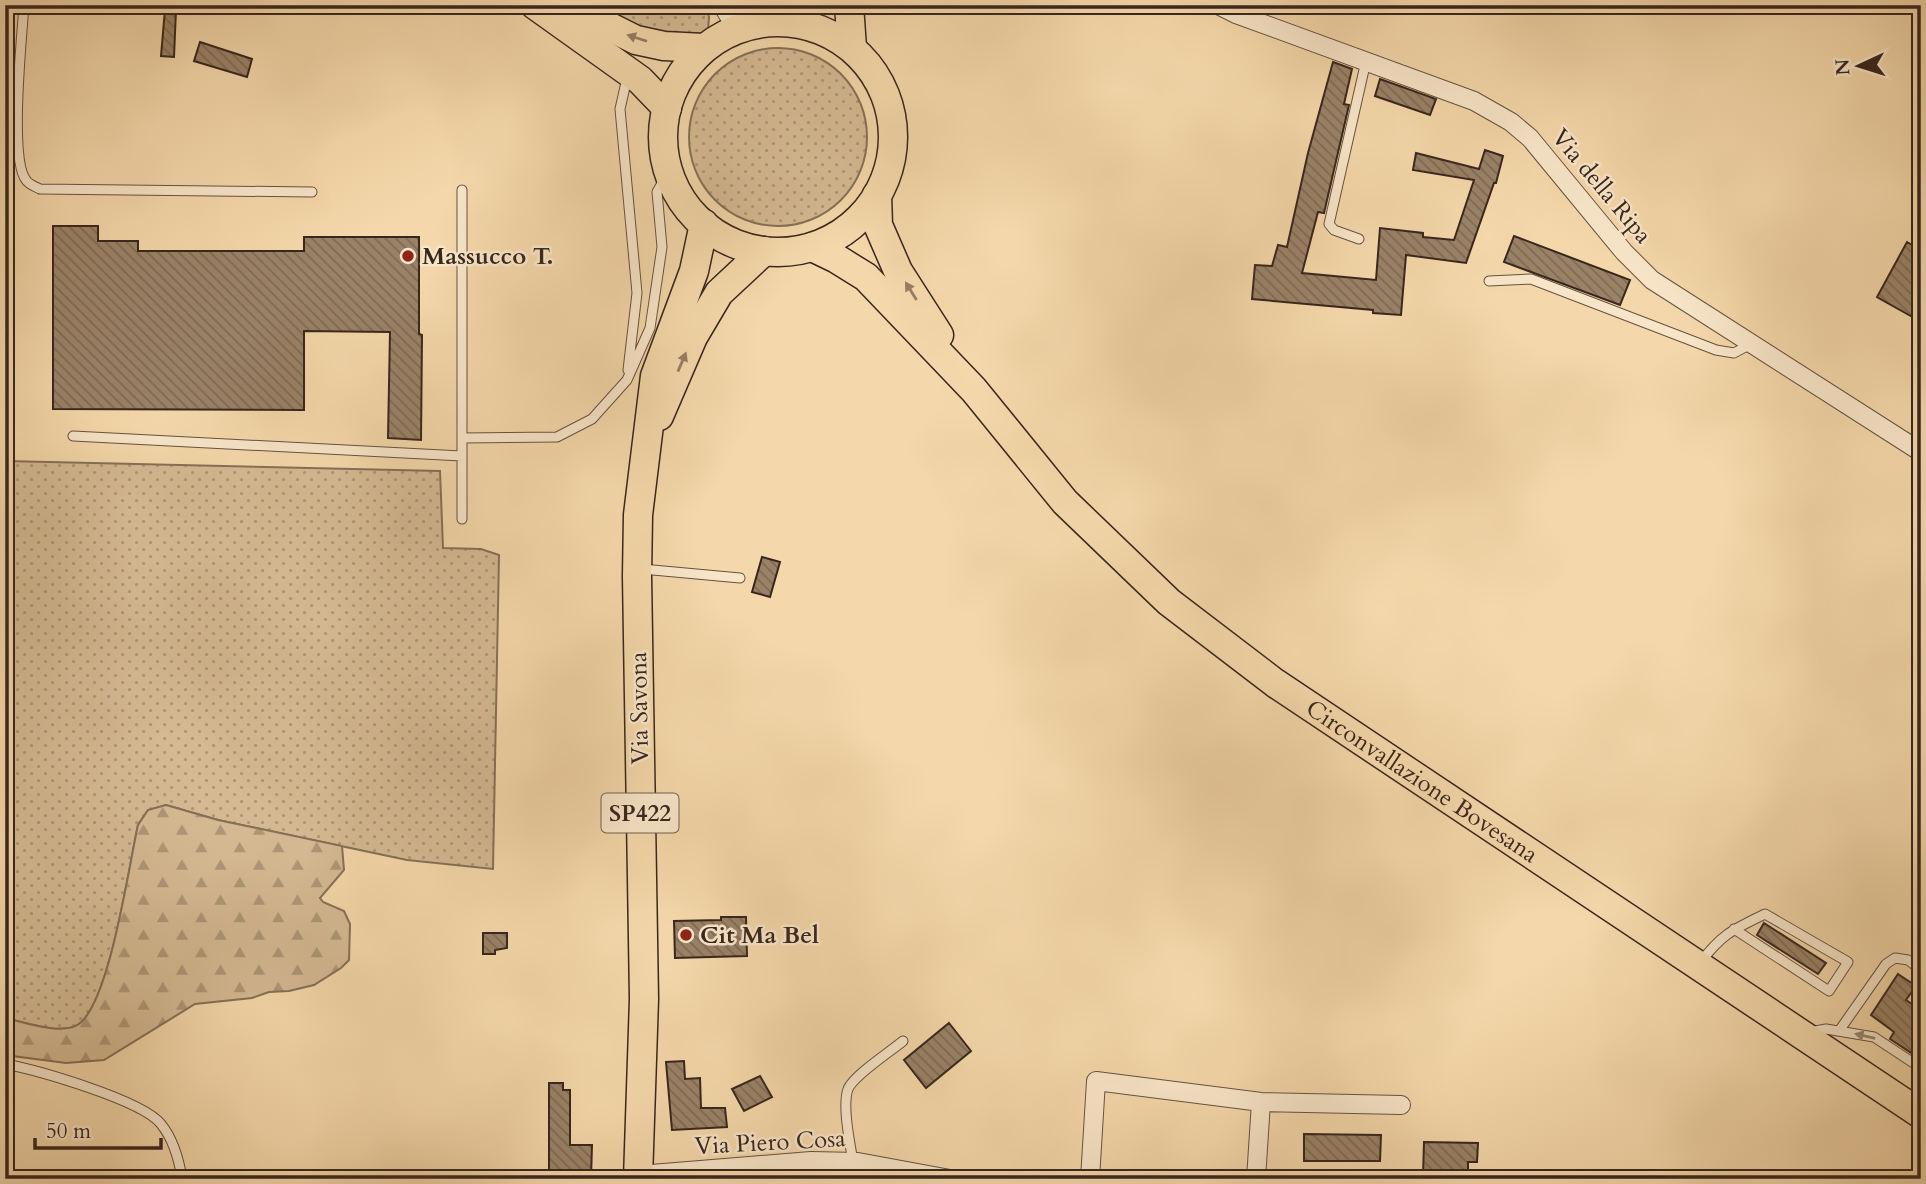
<svg xmlns="http://www.w3.org/2000/svg" width="1926" height="1184" viewBox="0 0 1926 1184" font-family="Cardo,serif">
<defs>
<pattern id="green-dots" width="8" height="8" patternUnits="userSpaceOnUse" patternTransform="scale(1.75)"><rect width="8" height="8" fill="#d4b992"/><path d="M2 2h.1M6 6h.1" fill="none" stroke="#ad9677" stroke-width="1.8" stroke-linecap="round"/></pattern>
<pattern id="forest-firs" width="22" height="20" patternUnits="userSpaceOnUse" patternTransform="scale(1.75)"><rect width="22" height="20" fill="#d4b992"/><path d="M5 1l3.5 6h-7zM16 11l3.5 6h-7z" fill="#ad9677"/></pattern>
<pattern id="building-back-hatch" width="6" height="6" patternUnits="userSpaceOnUse" patternTransform="scale(1.75)"><rect width="6" height="6" fill="#9a8267"/><path d="M-1 5l2 2M0 0l6 6M5-1l2 2" fill="none" stroke="#7f6a54"/></pattern>
</defs>
<rect width="100%" height="100%" fill="#f4d7aa"/>
<filter id="stains"><feTurbulence type="fractalNoise" baseFrequency=".00286" numOctaves="4"/><feColorMatrix values="0 0 0 0 .2 0 0 0 0 .09 0 0 0 0 .02 0 0 0 .5 -.17"/></filter>
<radialGradient id="worn" r=".72"><stop offset=".6" stop-color="#630" stop-opacity="0"/><stop offset="1" stop-color="#630" stop-opacity=".3"/></radialGradient>
<path fill="url(#green-dots)" stroke="#867058" stroke-width="2" d="M 611,5 L 706,5 L 709,17 L 708,30 L 703,34 L 645,31 L 609,16 Z
M689 137a89 89 0 1 1 178 0a89 89 0 1 1-178 0Z
M 5,461 L 440,471 L 443,548 L 481,549 L 499,555 L 493,869 L 407,860 L 218,820 L 166,805 L 148,810 L 138,825 C 129,865 110,1001 79,1024 C 62,1036 24,1022 5,1018 Z"/>
<path fill="url(#forest-firs)" stroke="#867058" stroke-width="2" d="M 5,5 L 13,5 L 5,107 Z
M 166,805 L 218,820 L 342,846 L 344,870 L 320,898 L 323,902 L 344,911 L 350,924 L 349,960 L 341,968 L 314,985 L 289,991 L 269,992 L 252,998 L 195,1004 L 104,1060 L 66,1063 L 5,1055 L 5,1018 C 24,1022 62,1036 79,1024 C 110,1001 129,865 138,825 L 148,810 Z"/>
<path fill="url(#building-back-hatch)" stroke="#38261e" stroke-width="2" d="M 165,9 L 176,10 L 174,57 L 161,56 Z
M 200,42 L 252,59 L 247,77 L 194,61 Z
M 1333,62 L 1352,69 L 1344,104 L 1349,105 L 1324,213 L 1318,212 L 1302,273 L 1376,280 L 1380,228 L 1423,233 L 1423,237 L 1454,240 L 1474,180 L 1413,170 L 1416,153 L 1479,169 L 1485,150 L 1503,156 L 1496,183 L 1494,183 L 1466,263 L 1406,255 L 1401,315 L 1373,313 L 1373,310 L 1252,299 L 1255,265 L 1272,266 L 1278,245 L 1287,247 L 1308,153 Z
M 1380,79 L 1436,99 L 1430,115 L 1375,96 Z
M 53,226 L 98,226 L 98,241 L 138,241 L 138,251 L 304,251 L 304,237 L 419,237 L 419,334 L 422,335 L 421,440 L 388,438 L 390,332 L 304,331 L 304,410 L 53,409 Z
M 1514,236 L 1630,280 L 1620,305 L 1504,262 Z
M 1907,242 L 1921,250 L 1921,310 L 1916,319 L 1877,297 Z
M 762,557 L 780,562 L 770,597 L 752,592 Z
M 721,917 L 746,917 L 747,956 L 675,958 L 674,921 L 721,920 Z
M 1764,923 L 1826,963 L 1818,974 L 1757,935 Z
M 483,933 L 507,933 L 507,948 L 495,950 L 495,954 L 483,954 Z
M 1898,974 L 1916,986 L 1906,1000 L 1921,1010 L 1921,1042 L 1913,1054 L 1890,1039 L 1894,1032 L 1871,1015 Z
M 949,1023 L 971,1051 L 926,1088 L 904,1060 Z
M 684,1061 L 685,1079 L 700,1078 L 701,1108 L 725,1108 L 727,1127 L 672,1130 L 666,1062 Z
M 760,1076 L 772,1097 L 744,1111 L 732,1089 Z
M 549,1083 L 563,1083 L 563,1090 L 570,1090 L 570,1145 L 592,1145 L 591,1179 L 568,1179 L 568,1174 L 549,1175 Z
M 1304,1134 L 1381,1135 L 1380,1161 L 1304,1161 Z
M 1424,1142 L 1478,1143 L 1477,1162 L 1468,1162 L 1468,1177 L 1423,1176 Z"/>
<g fill="none" stroke-linecap="round" stroke-linejoin="round">
<g stroke="#675241" stroke-width="11">
<path id="service" d="M 24,5 C 22,36 9,159 26,180 C 28,184 36,187 40,189 L 312,192
M 627,78 L 620,109 L 637,293 L 628,370
M 462,190 L 462,519
M 1359,239 L 1334,230 L 1329,224 L 1366,61
M 1489,281 L 1531,279 L 1716,350 L 1734,353 L 1751,344
M 73,436 L 462,456
M 462,438 L 557,437 L 592,419 L 627,380 L 650,328 L 662,247 L 657,192 L 669,171
M 642,569 L 740,578
M 1699,964 C 1722,934 1732,930 1765,914 L 1848,962 L 1829,991 L 1734,929
M 1839,1031 L 1886,964 L 1895,958 L 1908,960 L 1921,970
M 1810,1032 L 1826,1029 L 1874,1037 L 1921,1068
M 5,1064 C 37,1070 142,1100 161,1124 C 173,1139 179,1159 182,1179
M 853,1162 C 850,1143 842,1106 848,1089 C 854,1075 890,1052 903,1041"/>
</g>
<g stroke="#675241" stroke-width="20">
<path id="minor" d="M 722,5 L 737,29
M 1218,5 L 1236,14 L 1474,101 L 1511,122 L 1530,138 L 1624,252 L 1652,280 L 1921,452
M 639,1175 L 811,1161 L 858,1162 L 950,1179
M 1090,1179 L 1096,1081 L 1261,1102 L 1401,1105
M 1256,1179 L 1261,1102"/>
</g>
<g stroke="#38261e" stroke-width="31">
<g id="primary">
<path d="M 535,5 L 640,80 L 667,108"/>
<path d="M 566,5 L 636,40 L 664,46 L 704,48"/>
<path d="M 849,5 L 852,48"/>
<circle cx="778" cy="137" r="115"/>
<path d="M 877,195 L 878,225 L 898,271 L 939,335"/>
<path id="s1" d="M 812,247 L 837,259 L 866,277 L 974,390 L 1065,502 L 1169,602 L 1275,683 L 1921,1114"/>
<path d="M 659,416 L 693,337 L 719,293 L 764,251"/>
<path d="M 638,1179 L 644,999 L 637,576 L 638,515 L 655,376 L 694,271 L 704,224"/>
</g>
</g>
<use href="#service" stroke="#f8e5c8" stroke-width="9"/>
<use href="#minor" stroke="#f8e5c8" stroke-width="18"/>
<use href="#primary" stroke="#f4d7aa" stroke-width="28"/>
</g>
<defs><path id="oneway-solid" d="M-6-.8H1V-3.2L6.5 0L1 3.2V.8H-6Z" transform="scale(1.75)"/></defs>
<g fill="#967e64">
<use href="#oneway-solid" transform="translate(637 38) rotate(-162)"/>
<use href="#oneway-solid" transform="translate(911 291) rotate(-122)"/>
<use href="#oneway-solid" transform="translate(682 362) rotate(-67)"/>
</g>
<use fill="#988673" href="#oneway-solid" transform="translate(1865 1036) rotate(-167)"/>
<g fill="#8f2418" stroke="#f8e5c8" stroke-width="2.5">
<circle cx="408" cy="256" r="7"/>
<circle cx="686" cy="935" r="7"/>
</g>
<g text-anchor="middle" stroke-width="5" stroke-linejoin="round" paint-order="stroke">
<rect fill="#f8e5c8" stroke="#725f51" stroke-width="2" x="601.5" y="793.5" width="77" height="39" rx="5"/>
<g font-size="23" font-weight="bold" fill="#38261e">
<text x="640" y="821">SP422</text>
</g>
<g font-size="24" fill="#38261e" stroke="#f8e5c8">
<text transform="translate(1602 186) rotate(50)" y="8">Via della Ripa</text>
<text transform="translate(639 708) rotate(-91)" y="8">Via Savona</text>
<text dy="8" stroke="none"><textPath href="#s1" startOffset="817">Circonvallazione Bovesana</textPath></text>
<text transform="translate(770 1142) rotate(-3)" y="8">Via Piero Cosa</text>
</g>
<g font-size="24" font-weight="bold" fill="#38261e" stroke="#f8e5c8" text-anchor="start">
<text x="422" y="264">Massucco T.</text>
<text x="700" y="943">Cit Ma Bel</text>
</g>
</g>
<rect width="1926" height="1184" fill="none" stroke="#f4d7aa" stroke-width="28"/>
<rect x="7" y="7" width="1912" height="1170" fill="none" stroke="#38261e" stroke-width="3.5"/>
<rect x="14" y="14" width="1898" height="1156" fill="none" stroke="#38261e" stroke-width="2"/>
<g transform="translate(1859 66) rotate(266)" stroke="#f8e5c8" stroke-width="5" paint-order="stroke">
<path d="M0-5L12 26L0 18L-12 26Z" fill="#38261e"/>
<text y="-10" font-size="19" font-weight="bold" text-anchor="middle" fill="#38261e">N</text>
</g>
<path d="M35 1138v10h126v-10" fill="none" stroke="#38261e" stroke-width="3.5"/>
<text x="46" y="1138" font-size="21" fill="#38261e" stroke="#f8e5c8" stroke-width="5" paint-order="stroke">50 m</text>
<rect width="100%" height="100%" filter="url(#stains)"/>
<rect width="100%" height="100%" fill="url(#worn)"/>
</svg>
